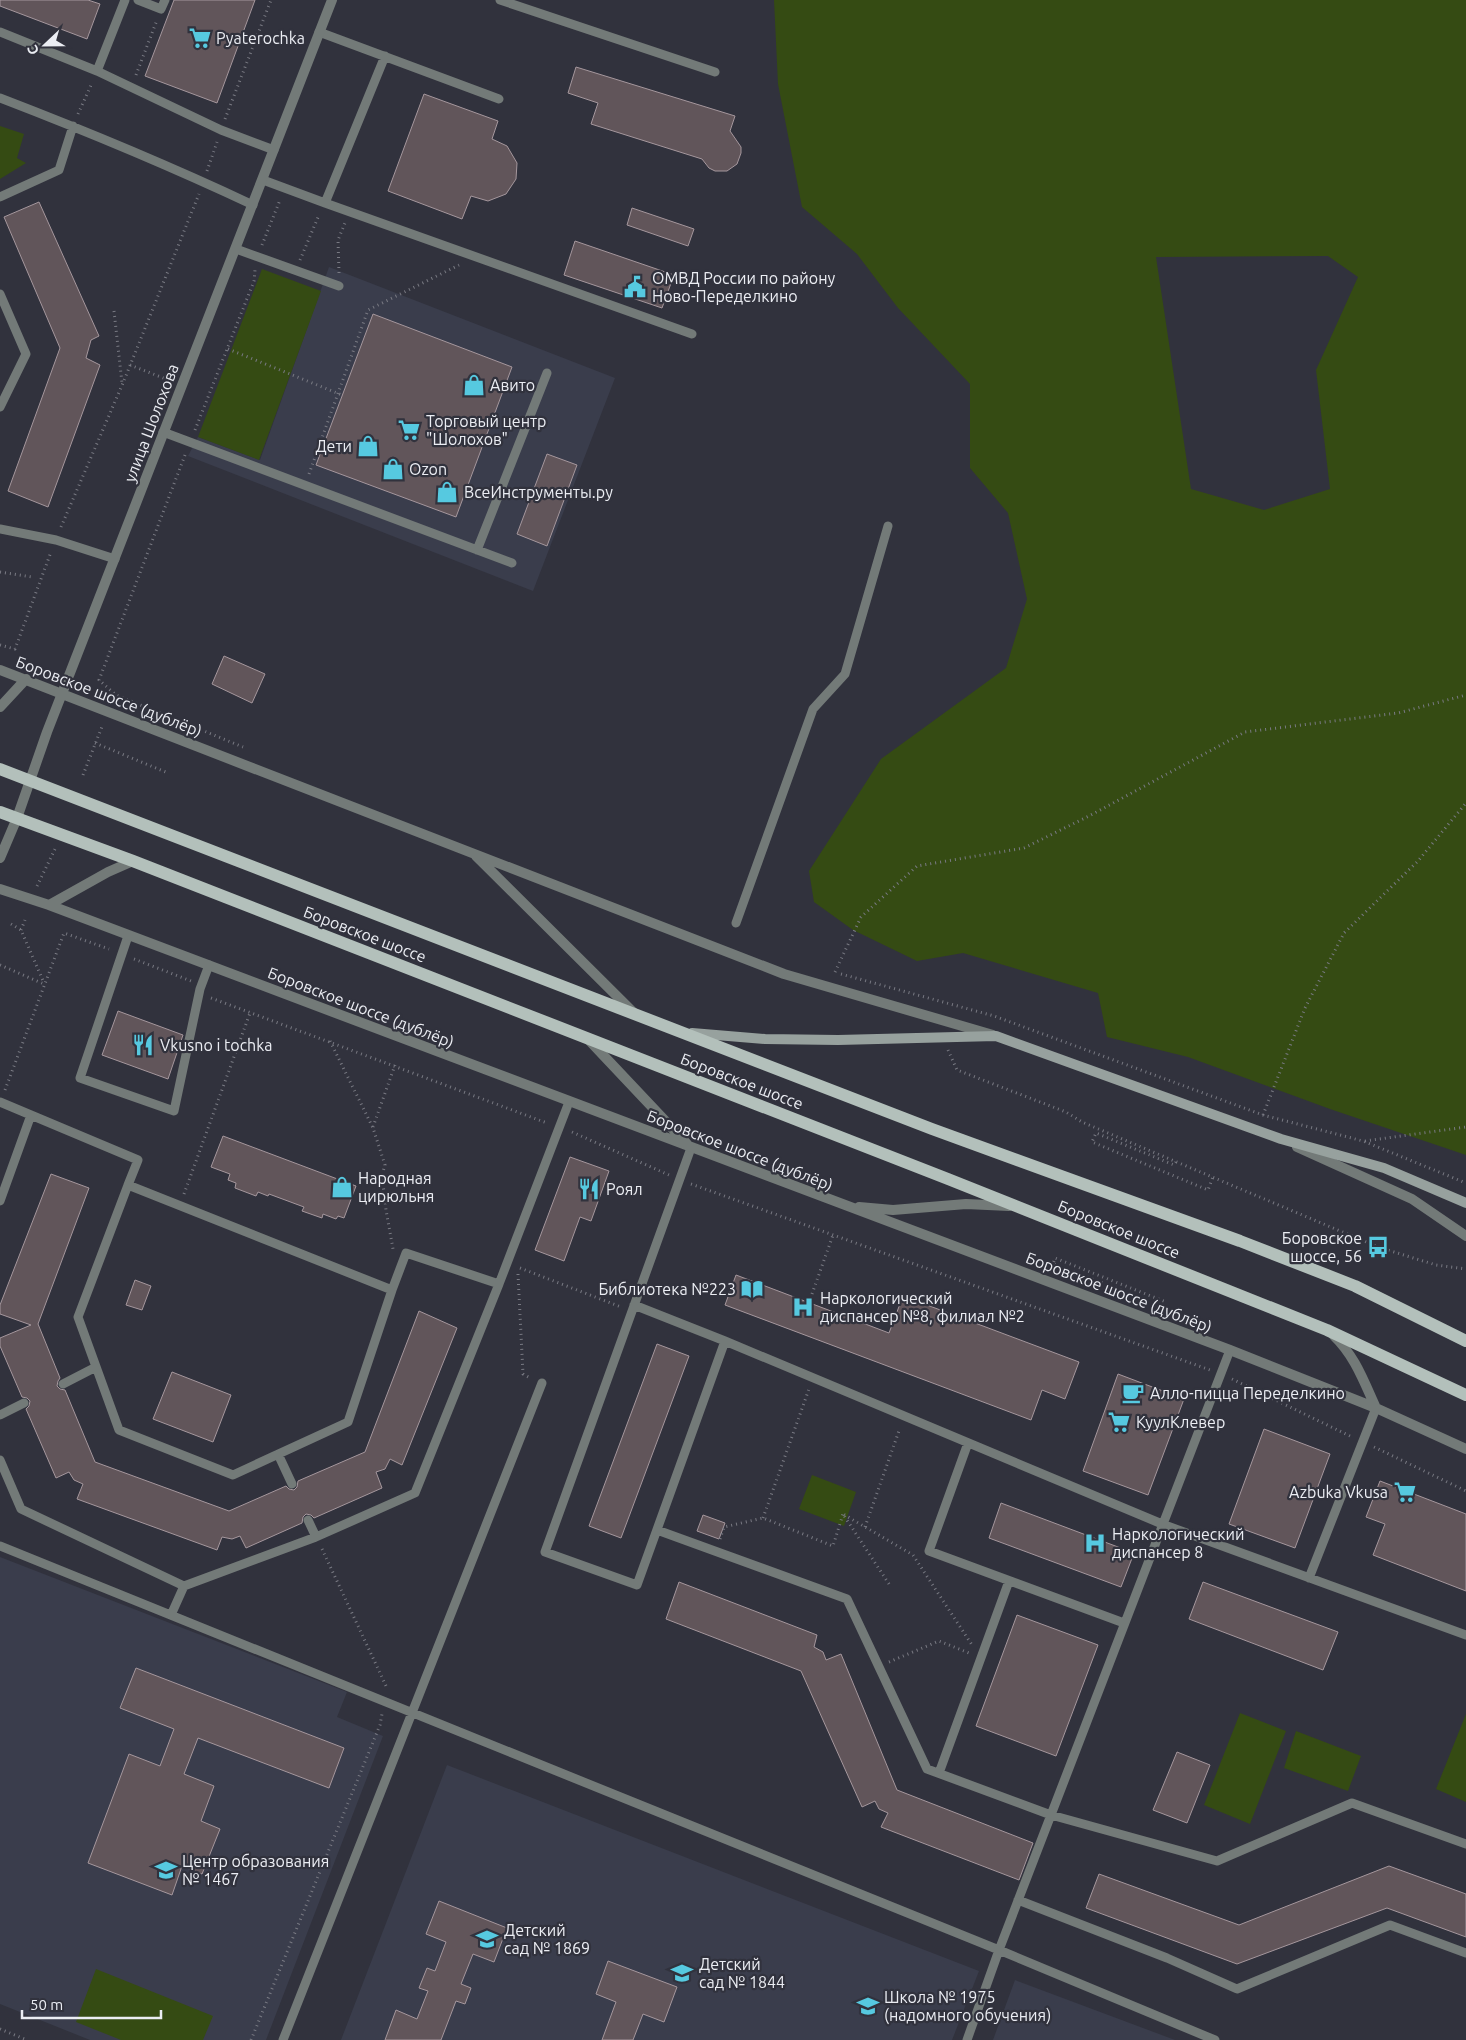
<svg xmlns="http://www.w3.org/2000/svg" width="1466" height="2040" viewBox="0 0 1466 2040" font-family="Ubuntu,sans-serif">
<rect width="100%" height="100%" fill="#31323d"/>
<path fill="#3a3d4c" d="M 329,267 L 615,378 L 533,591 L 188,456 L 198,437 L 260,460 Z
M 0,1557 L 347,1692 L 337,1717 L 383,1736 L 266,2040 L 90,2040 L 0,2004 Z
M 447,1765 L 979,1971 L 952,2040 L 341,2040 Z
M 1015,1980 L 1175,2040 L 993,2040 Z"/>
<path fill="#354b13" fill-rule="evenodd" d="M 774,0 L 1466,0 L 1466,1155 L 1330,1109 L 1188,1057 L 1107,1037 L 1098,993 L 963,953 L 917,961 L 853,930 L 814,902 L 809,871 L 881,759 L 1006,668 L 1027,599 L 1008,513 L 970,468 L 970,384 L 898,308 L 857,254 L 802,207 L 778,84 ZM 1328,256 L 1358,277 L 1316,370 L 1330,489 L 1264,510 L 1191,489 L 1156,257 Z
M 0,126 L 24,134 L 17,158 L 26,163 L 0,179 Z
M 262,269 L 321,291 L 259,460 L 198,437 Z
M 812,1475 L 856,1492 L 844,1526 L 799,1509 Z
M 1240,1713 L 1286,1731 L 1250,1824 L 1204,1805 Z
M 1466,1714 L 1466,1802 L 1436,1789 Z
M 1296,1731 L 1361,1756 L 1348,1791 L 1284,1768 Z
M 96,1969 L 213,2016 L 203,2040 L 121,2040 L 76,2022 Z"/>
<path fill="#61555a" stroke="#a5979d" d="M 0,0 L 88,0 L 100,4 L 87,39 L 0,6 Z
M 174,0 L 255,0 L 217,103 L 145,76 Z
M 576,67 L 735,116 L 730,131 L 741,147 L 741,153 L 737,164 L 727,171 L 715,171 L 709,168 L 702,159 L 591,124 L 598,103 L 568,93 Z
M 424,94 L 498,121 L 492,139 L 507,146 L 517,163 L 516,179 L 506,194 L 488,201 L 471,196 L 462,219 L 388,191 Z
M 39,202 L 99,336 L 91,340 L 86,358 L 100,365 L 48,507 L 8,491 L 60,348 L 4,217 Z
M 632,208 L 694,229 L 688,246 L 627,225 Z
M 575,241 L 674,275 L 662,308 L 564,275 Z
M 373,314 L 512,367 L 456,517 L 316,465 Z
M 547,454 L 577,465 L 547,546 L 517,534 Z
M 224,656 L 265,674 L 252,703 L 212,684 Z
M 118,1011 L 183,1035 L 168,1079 L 102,1055 Z
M 223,1136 L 356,1186 L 344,1218 L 338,1216 L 336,1219 L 323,1214 L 322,1218 L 302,1211 L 304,1207 L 269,1194 L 268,1196 L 258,1192 L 256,1196 L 235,1188 L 236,1183 L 228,1180 L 230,1174 L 211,1167 Z
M 570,1157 L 609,1171 L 591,1221 L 580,1217 L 564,1261 L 535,1250 Z
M 51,1174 L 89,1188 L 38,1324 L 60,1378 L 58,1381 L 57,1386 L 60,1389 L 65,1390 L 95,1462 L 229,1511 L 286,1486 L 289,1489 L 294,1490 L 297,1487 L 298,1481 L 365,1452 L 419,1311 L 457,1328 L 402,1465 L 390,1459 L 385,1469 L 376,1472 L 382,1488 L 314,1518 L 311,1515 L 306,1514 L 303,1517 L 302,1523 L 246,1548 L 240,1536 L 232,1539 L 222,1537 L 217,1550 L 77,1499 L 83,1484 L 74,1480 L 69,1472 L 56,1478 L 26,1409 L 29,1406 L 30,1401 L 27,1398 L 22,1397 L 0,1346 L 0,1338 L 31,1325 L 0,1314 L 0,1305 Z
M 736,1275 L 889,1333 L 903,1296 L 1079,1362 L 1065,1399 L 1042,1390 L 1031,1420 L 725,1305 Z
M 135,1280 L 151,1286 L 142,1310 L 126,1305 Z
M 657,1344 L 689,1356 L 621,1538 L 589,1526 Z
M 172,1372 L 231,1395 L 213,1442 L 153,1419 Z
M 1118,1374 L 1184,1399 L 1148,1495 L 1083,1471 Z
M 1264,1429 L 1330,1454 L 1295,1548 L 1229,1524 Z
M 1380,1481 L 1466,1514 L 1466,1591 L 1373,1555 L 1385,1524 L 1366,1517 Z
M 1001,1503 L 1134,1553 L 1121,1587 L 989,1538 Z
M 703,1515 L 725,1523 L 719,1539 L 697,1531 Z
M 679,1582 L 817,1635 L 814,1647 L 823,1652 L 826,1660 L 841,1654 L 897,1790 L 1033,1843 L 1019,1880 L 881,1827 L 888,1813 L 879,1809 L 875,1801 L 862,1807 L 801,1671 L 666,1619 Z
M 1203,1582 L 1338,1632 L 1323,1670 L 1189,1619 Z
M 1017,1615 L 1098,1645 L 1056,1756 L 976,1726 Z
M 136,1668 L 344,1748 L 329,1788 L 198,1738 L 184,1774 L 214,1786 L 201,1821 L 220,1829 L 202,1874 L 182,1866 L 172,1895 L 88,1863 L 129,1754 L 160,1766 L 174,1729 L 120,1708 Z
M 1177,1752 L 1210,1765 L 1187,1823 L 1153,1810 Z
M 1389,1866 L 1466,1894 L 1466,1937 L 1387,1908 L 1237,1964 L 1086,1908 L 1099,1874 L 1239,1925 Z
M 439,1901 L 507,1928 L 494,1962 L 473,1954 L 461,1984 L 471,1988 L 465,2004 L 456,2001 L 441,2040 L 385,2040 L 396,2010 L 417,2019 L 428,1991 L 419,1988 L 427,1968 L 435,1971 L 446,1942 L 426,1934 Z
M 608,1961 L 677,1987 L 664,2022 L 643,2014 L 633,2040 L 602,2040 L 616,2002 L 596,1994 Z"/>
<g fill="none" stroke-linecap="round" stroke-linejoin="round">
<path stroke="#797a83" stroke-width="3" stroke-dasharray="1 4" stroke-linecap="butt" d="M 136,75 L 157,20
M 78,114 L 92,83
M 225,119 L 271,0
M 207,171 L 217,142
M 262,245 L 280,200
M 300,260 L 319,215
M 339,273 L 338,240 L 345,223
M 114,311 L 122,383
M 228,349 L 342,395
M 130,365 L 166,379
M 195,430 L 254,281 L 255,270
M 185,455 L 99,680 L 116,695 L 243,747
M 309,474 L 368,310 L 459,265
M 61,527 L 123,383 L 199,194
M 0,572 L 32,577
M 0,645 L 15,649 L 51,552
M 95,743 L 168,773
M 83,775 L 103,724
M 37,886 L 55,849
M 11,924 L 21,930 L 44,983
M 21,930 L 25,920
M 134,959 L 191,981
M 0,965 L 44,984
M 835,972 L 861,917 L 917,866 L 1024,848 L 1089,816 L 1245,732 L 1398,713 L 1466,695
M 841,974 L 994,1016 L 1263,1115 L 1363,1141 L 1466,1183
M 211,998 L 547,1123
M 330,1041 L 373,1128 L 385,1165 L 382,1175 L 386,1210 L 393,1249
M 948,1050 L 957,1070 L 1066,1112 L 1082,1122 L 1378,1247 L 1436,1265 L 1466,1269
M 5,1090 L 64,933 L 109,949
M 1263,1115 L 1305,1008 L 1344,933 L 1418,861 L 1466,803
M 373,1127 L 395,1065
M 572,1132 L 669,1175
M 1365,1141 L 1466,1127
M 1176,1162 L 1174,1165 L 1096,1133 L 1092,1142 L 1208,1190 L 1213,1177
M 371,1180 L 382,1175
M 691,1184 L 1210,1370
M 184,1194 L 250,1013
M 520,1268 L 621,1307
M 518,1274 L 523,1374 L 530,1378
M 1121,1290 L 1053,1264 L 1055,1258 L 1166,1302
M 812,1294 L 833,1235
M 1232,1379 L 1352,1437
M 1374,1447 L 1466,1491
M 763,1518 L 809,1389
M 865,1527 L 900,1428
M 720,1539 L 724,1527 L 763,1518 L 833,1546 L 843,1514
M 322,1549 L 387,1688
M 889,1584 L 843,1514 L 913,1555 L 972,1645
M 889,1662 L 939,1641 L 969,1653
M 0,2029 L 27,2040
M 251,2040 L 380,1725 L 382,1714"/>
<path stroke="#737a78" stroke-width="9" d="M 125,0 L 97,71 L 221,130 L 274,150
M 138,0 L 161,9 L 165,0
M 500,0 L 715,72
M 0,32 L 97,71
M 319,32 L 499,99
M 0,98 C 86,131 170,166 253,205
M 263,180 L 325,203 L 692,334
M 0,197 L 59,170 L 73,126
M 325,203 L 385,56
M 236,249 L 339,286
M 0,294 L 26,354 L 0,407
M 163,432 L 512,563
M 0,529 L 56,540 L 115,559
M 477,550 L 547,373
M 736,923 L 813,709 L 845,674 L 888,526
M 128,936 L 80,1078 L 174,1111 L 200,989 L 209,965
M 0,1102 L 138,1160 L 128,1185 L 392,1290 L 406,1253 L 499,1284 L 569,1102
M 691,1148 L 545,1552 L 637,1585 L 725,1341
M 128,1185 L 78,1317 L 119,1430 L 233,1475 L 348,1422 L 392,1290
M 0,1201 L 31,1115
M 634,1305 L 725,1341 L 1162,1524 L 1466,1635
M 63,1384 L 96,1367
M 0,1415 L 24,1403
M 968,1443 L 929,1551 L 1124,1623
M 278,1454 L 292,1484
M 0,1460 L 21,1509 L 184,1586
M 308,1520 L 316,1537
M 657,1530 L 847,1599 L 927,1769 L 1051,1815 L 1217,1861 L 1352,1803 L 1466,1844
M 0,1546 L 999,1950 L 1215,2040
M 1309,1578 L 1376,1408
M 171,1615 L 184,1586 L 316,1537 L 415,1493 L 499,1284
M 939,1773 L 1009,1581
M 1018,1900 L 1167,1958 L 1237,1989 L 1390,1925 L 1466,1953
M 283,2040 L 542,1383
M 967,2040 L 999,1950 L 1230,1350"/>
<path stroke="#737a78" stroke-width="10" d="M 0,670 L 784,974 L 993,1035
M 0,707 L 26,679
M 476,856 L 634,1013
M 0,858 L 17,818 L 47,732 L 332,0
M 0,889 L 49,905 L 1230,1350 L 1376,1408 L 1466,1449
M 49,905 L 108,872 L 133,861
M 587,1038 L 687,1144
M 1297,1147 L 1412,1199 L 1466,1236
M 859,1207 L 893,1210 L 966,1204 L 1009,1206
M 1334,1336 C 1355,1356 1364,1382 1376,1408"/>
<path stroke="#97a19e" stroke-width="10" d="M 692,1033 L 765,1039 L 838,1040 L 996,1036 L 1281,1139 L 1384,1168 L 1466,1203"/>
<path stroke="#b3c0bb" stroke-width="12" d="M 0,769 L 932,1129 L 1240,1241 L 1355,1286 L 1466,1341
M 0,812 L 133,861 L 948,1179 L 1327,1330 L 1466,1395"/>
</g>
<defs>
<g id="supermarket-bare" transform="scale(1.725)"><path d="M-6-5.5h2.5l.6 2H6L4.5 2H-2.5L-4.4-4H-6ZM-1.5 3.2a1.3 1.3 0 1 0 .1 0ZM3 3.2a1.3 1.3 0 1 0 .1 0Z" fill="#56c9e0" stroke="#31323d" stroke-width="2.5" paint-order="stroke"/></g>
<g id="civic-bare" transform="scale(1.725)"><path d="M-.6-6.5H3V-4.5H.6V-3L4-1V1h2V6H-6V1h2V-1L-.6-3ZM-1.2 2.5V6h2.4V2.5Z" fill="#56c9e0" stroke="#31323d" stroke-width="2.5" paint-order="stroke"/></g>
<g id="shop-bare" transform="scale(1.725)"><path d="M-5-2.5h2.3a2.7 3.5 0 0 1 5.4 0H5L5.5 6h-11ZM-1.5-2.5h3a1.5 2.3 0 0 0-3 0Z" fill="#56c9e0" stroke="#31323d" stroke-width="2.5" paint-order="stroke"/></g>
<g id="restaurant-bare" transform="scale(1.725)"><path d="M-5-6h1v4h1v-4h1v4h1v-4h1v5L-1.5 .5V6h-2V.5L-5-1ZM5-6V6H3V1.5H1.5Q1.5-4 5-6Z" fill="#56c9e0" stroke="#31323d" stroke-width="2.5" paint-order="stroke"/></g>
<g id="bus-bare" transform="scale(1.725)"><path d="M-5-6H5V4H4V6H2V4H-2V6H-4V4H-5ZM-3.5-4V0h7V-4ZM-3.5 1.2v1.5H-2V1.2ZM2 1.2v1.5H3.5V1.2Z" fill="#56c9e0" stroke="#31323d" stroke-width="2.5" paint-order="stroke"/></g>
<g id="library-bare" transform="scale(1.725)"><path d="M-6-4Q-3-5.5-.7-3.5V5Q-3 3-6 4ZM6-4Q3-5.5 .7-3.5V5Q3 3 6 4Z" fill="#56c9e0" stroke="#31323d" stroke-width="2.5" paint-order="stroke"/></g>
<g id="hospital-bare" transform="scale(1.725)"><path d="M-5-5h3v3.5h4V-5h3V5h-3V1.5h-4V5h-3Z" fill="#56c9e0" stroke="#31323d" stroke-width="2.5" paint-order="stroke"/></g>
<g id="cafe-bare" transform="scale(1.725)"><path d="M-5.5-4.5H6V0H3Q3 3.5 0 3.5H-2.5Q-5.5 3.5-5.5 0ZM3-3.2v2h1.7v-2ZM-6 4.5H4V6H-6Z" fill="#56c9e0" stroke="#31323d" stroke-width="2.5" paint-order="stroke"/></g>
<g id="school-bare" transform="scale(1.725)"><path d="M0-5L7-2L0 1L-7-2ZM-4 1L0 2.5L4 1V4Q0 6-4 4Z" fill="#56c9e0" stroke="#31323d" stroke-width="2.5" paint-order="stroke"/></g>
</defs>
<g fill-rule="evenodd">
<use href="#supermarket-bare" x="200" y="38"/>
<use href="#civic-bare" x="635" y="287"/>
<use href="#shop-bare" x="474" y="385"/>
<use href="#supermarket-bare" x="409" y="430"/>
<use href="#shop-bare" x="368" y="446"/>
<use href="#shop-bare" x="393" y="469"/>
<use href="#shop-bare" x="447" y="492"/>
<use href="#restaurant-bare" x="143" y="1045"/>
<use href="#shop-bare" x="342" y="1187"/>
<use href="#restaurant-bare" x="589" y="1189"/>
<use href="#bus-bare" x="1378" y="1247"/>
<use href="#library-bare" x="752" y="1289"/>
<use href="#hospital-bare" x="803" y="1307"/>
<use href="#cafe-bare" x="1133" y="1393"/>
<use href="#supermarket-bare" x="1119" y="1422"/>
<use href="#supermarket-bare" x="1405" y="1492"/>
<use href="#hospital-bare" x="1095" y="1543"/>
<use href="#school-bare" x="166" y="1870"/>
<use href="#school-bare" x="487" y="1939"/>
<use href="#school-bare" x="682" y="1973"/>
<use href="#school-bare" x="868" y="2006"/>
</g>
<g text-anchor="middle" stroke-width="4.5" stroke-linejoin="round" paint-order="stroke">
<g font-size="16" fill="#ebedf3" stroke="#31323d" text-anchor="start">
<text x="216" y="44">Pyaterochka</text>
<text x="652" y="284">ОМВД России по району<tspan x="652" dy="18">Ново-Переделкино</tspan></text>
<text x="490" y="391">Авито</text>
<text x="426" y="427">Торговый центр<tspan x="426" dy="18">"Шолохов"</tspan></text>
<text x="352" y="452" text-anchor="end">Дети</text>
<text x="409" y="475">Ozon</text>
<text x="464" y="498">ВсеИнструменты.ру</text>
<text x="160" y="1051">Vkusno i tochka</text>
<text x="358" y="1184">Народная<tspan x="358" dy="18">цирюльня</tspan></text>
<text x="606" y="1195">Роял</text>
<text x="1362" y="1244" text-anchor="end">Боровское<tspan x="1362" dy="18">шоссе, 56</tspan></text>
<text x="736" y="1295" text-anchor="end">Библиотека №223</text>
<text x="820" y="1304">Наркологический<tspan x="820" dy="18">диспансер №8, филиал №2</tspan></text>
<text x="1150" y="1399">Алло-пицца Переделкино</text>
<text x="1136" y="1428">КуулКлевер</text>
<text x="1388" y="1498" text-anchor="end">Azbuka Vkusa</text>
<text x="1112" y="1540">Наркологический<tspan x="1112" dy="18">диспансер 8</tspan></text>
<text x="182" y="1867">Центр образования<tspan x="182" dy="18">№ 1467</tspan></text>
<text x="504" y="1936">Детский<tspan x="504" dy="18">сад № 1869</tspan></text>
<text x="699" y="1970">Детский<tspan x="699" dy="18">сад № 1844</tspan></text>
<text x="884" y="2003">Школа № 1975<tspan x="884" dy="18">(надомного обучения)</tspan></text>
</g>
<g font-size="16" fill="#ebedf3" stroke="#31323d">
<text transform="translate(151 423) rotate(-69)" y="6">улица Шолохова</text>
<text transform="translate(109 696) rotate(21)" y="6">Боровское шоссе (дублёр)</text>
<text transform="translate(365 934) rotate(21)" y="6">Боровское шоссе</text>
<text transform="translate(361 1007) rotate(21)" y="6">Боровское шоссе (дублёр)</text>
<text transform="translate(742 1081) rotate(21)" y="6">Боровское шоссе</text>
<text transform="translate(740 1150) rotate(21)" y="6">Боровское шоссе (дублёр)</text>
<text transform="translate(1119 1229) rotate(22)" y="6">Боровское шоссе</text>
<text transform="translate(1119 1292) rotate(21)" y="6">Боровское шоссе (дублёр)</text>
</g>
</g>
<g transform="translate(45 45) rotate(248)" stroke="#31323d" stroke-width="4" paint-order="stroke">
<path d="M0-4L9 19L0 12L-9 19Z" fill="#ebedf3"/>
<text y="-8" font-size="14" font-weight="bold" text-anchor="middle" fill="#ebedf3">С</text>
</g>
<path d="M22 2010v8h139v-8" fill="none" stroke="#ebedf3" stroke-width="2.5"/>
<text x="30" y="2010" font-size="15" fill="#ebedf3" stroke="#31323d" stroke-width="4" paint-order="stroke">50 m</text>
</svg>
